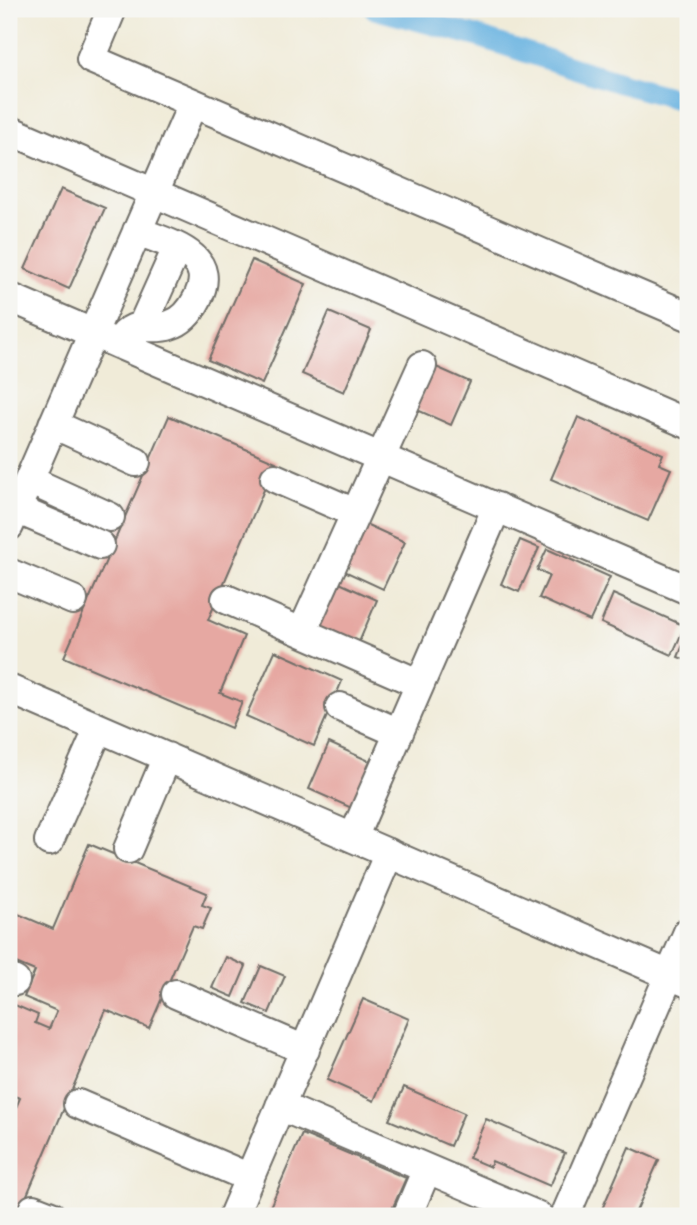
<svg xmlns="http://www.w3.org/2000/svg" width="697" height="1225" viewBox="0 0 697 1225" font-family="'Gentium Book Plus',serif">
<rect width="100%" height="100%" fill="#f6f6f2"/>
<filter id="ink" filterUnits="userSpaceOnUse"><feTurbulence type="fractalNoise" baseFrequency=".0143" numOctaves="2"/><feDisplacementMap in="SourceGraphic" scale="14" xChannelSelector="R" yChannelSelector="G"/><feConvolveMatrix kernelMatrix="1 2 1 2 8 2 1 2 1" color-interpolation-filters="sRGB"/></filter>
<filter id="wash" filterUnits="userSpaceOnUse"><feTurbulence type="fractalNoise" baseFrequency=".00686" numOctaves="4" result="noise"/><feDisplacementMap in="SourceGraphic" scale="28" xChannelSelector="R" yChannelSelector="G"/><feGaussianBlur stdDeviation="1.57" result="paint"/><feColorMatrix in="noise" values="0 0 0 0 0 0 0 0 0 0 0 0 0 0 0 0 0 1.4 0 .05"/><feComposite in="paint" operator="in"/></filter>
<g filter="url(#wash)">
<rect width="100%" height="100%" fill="#f0ebd8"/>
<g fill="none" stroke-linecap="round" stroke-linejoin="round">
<path stroke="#69b3e1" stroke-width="21" d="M 375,9 L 476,36 L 623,84 L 688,102"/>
</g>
<g id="blocks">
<path fill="#e6a8a2" d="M 61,189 L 105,208 L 69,289 L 25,269 Z
M 252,260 L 306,284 L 262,384 L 208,360 Z
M 329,312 L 371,330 L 344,392 L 302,374 Z
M 434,366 L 470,382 L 451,425 L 415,409 Z
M 169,416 L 276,462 L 208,620 L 244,636 L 220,693 L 242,702 L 231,728 L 64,657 Z
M 578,417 L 663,454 L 659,464 L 671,469 L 648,521 L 551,479 Z
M 361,522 L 405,542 L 383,589 L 340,569 Z
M 520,540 L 539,548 L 519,592 L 501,584 Z
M 547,549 L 610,577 L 590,621 L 539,598 L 549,576 L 537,570 Z
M 335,581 L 377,600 L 357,647 L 314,628 Z
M 613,594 L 685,626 L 672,655 L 601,623 Z
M 688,633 L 688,661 L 678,657 Z
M 275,651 L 342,681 L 314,746 L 246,716 Z
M 329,743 L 376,764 L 356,810 L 309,789 Z
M 89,844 L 207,893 L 202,905 L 211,908 L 202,929 L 193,926 L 149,1028 L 106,1010 L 18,1216 L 9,1216 L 9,1124 L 20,1098 L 9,1094 L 9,1013 L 12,1014 L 15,1005 L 38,1015 L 35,1023 L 49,1029 L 57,1011 L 24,997 L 35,971 L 9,960 L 9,910 L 53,929 Z
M 226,957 L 246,966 L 233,997 L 212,988 Z
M 261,966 L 285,976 L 269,1013 L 245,1003 Z
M 363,999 L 409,1019 L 374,1101 L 327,1080 Z
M 404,1087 L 464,1113 L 450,1146 L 389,1120 Z
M 486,1119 L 565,1153 L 550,1186 L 492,1161 L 490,1167 L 469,1158 Z
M 302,1134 L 406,1178 L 389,1216 L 266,1216 Z
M 629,1147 L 659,1160 L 634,1216 L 599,1216 Z"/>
</g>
</g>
<g filter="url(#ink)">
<use href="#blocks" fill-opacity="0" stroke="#706e68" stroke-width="2"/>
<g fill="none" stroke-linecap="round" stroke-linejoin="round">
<g stroke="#706e68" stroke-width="32">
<path id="minor" d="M 112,9 L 91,59 L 688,316
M 9,130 L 688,424
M 9,297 L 688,590
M 142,326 L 177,248
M 118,344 C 134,316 148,333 170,325 C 183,321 191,311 197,299 C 220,255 170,244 137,231
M 53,424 L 136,462
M 275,478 L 355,513
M 29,480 L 110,517
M 16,509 L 100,545
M 9,526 L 193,103
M 9,573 L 73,600
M 226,599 L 420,684
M 302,632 L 422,366
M 9,689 L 688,983
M 340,707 L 399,733
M 353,838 L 497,507
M 49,841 L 99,728
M 128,849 L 167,757
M 9,978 L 15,981
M 176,994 L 305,1050
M 78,1104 L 250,1178
M 280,1106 L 538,1216
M 33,1209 L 51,1216
M 233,1216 L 389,853
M 407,1216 L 427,1169
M 565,1216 L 688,932"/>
</g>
<use href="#minor" stroke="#fff" stroke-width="28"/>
</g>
</g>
<rect width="697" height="1225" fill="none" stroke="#f6f6f2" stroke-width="35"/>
</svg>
